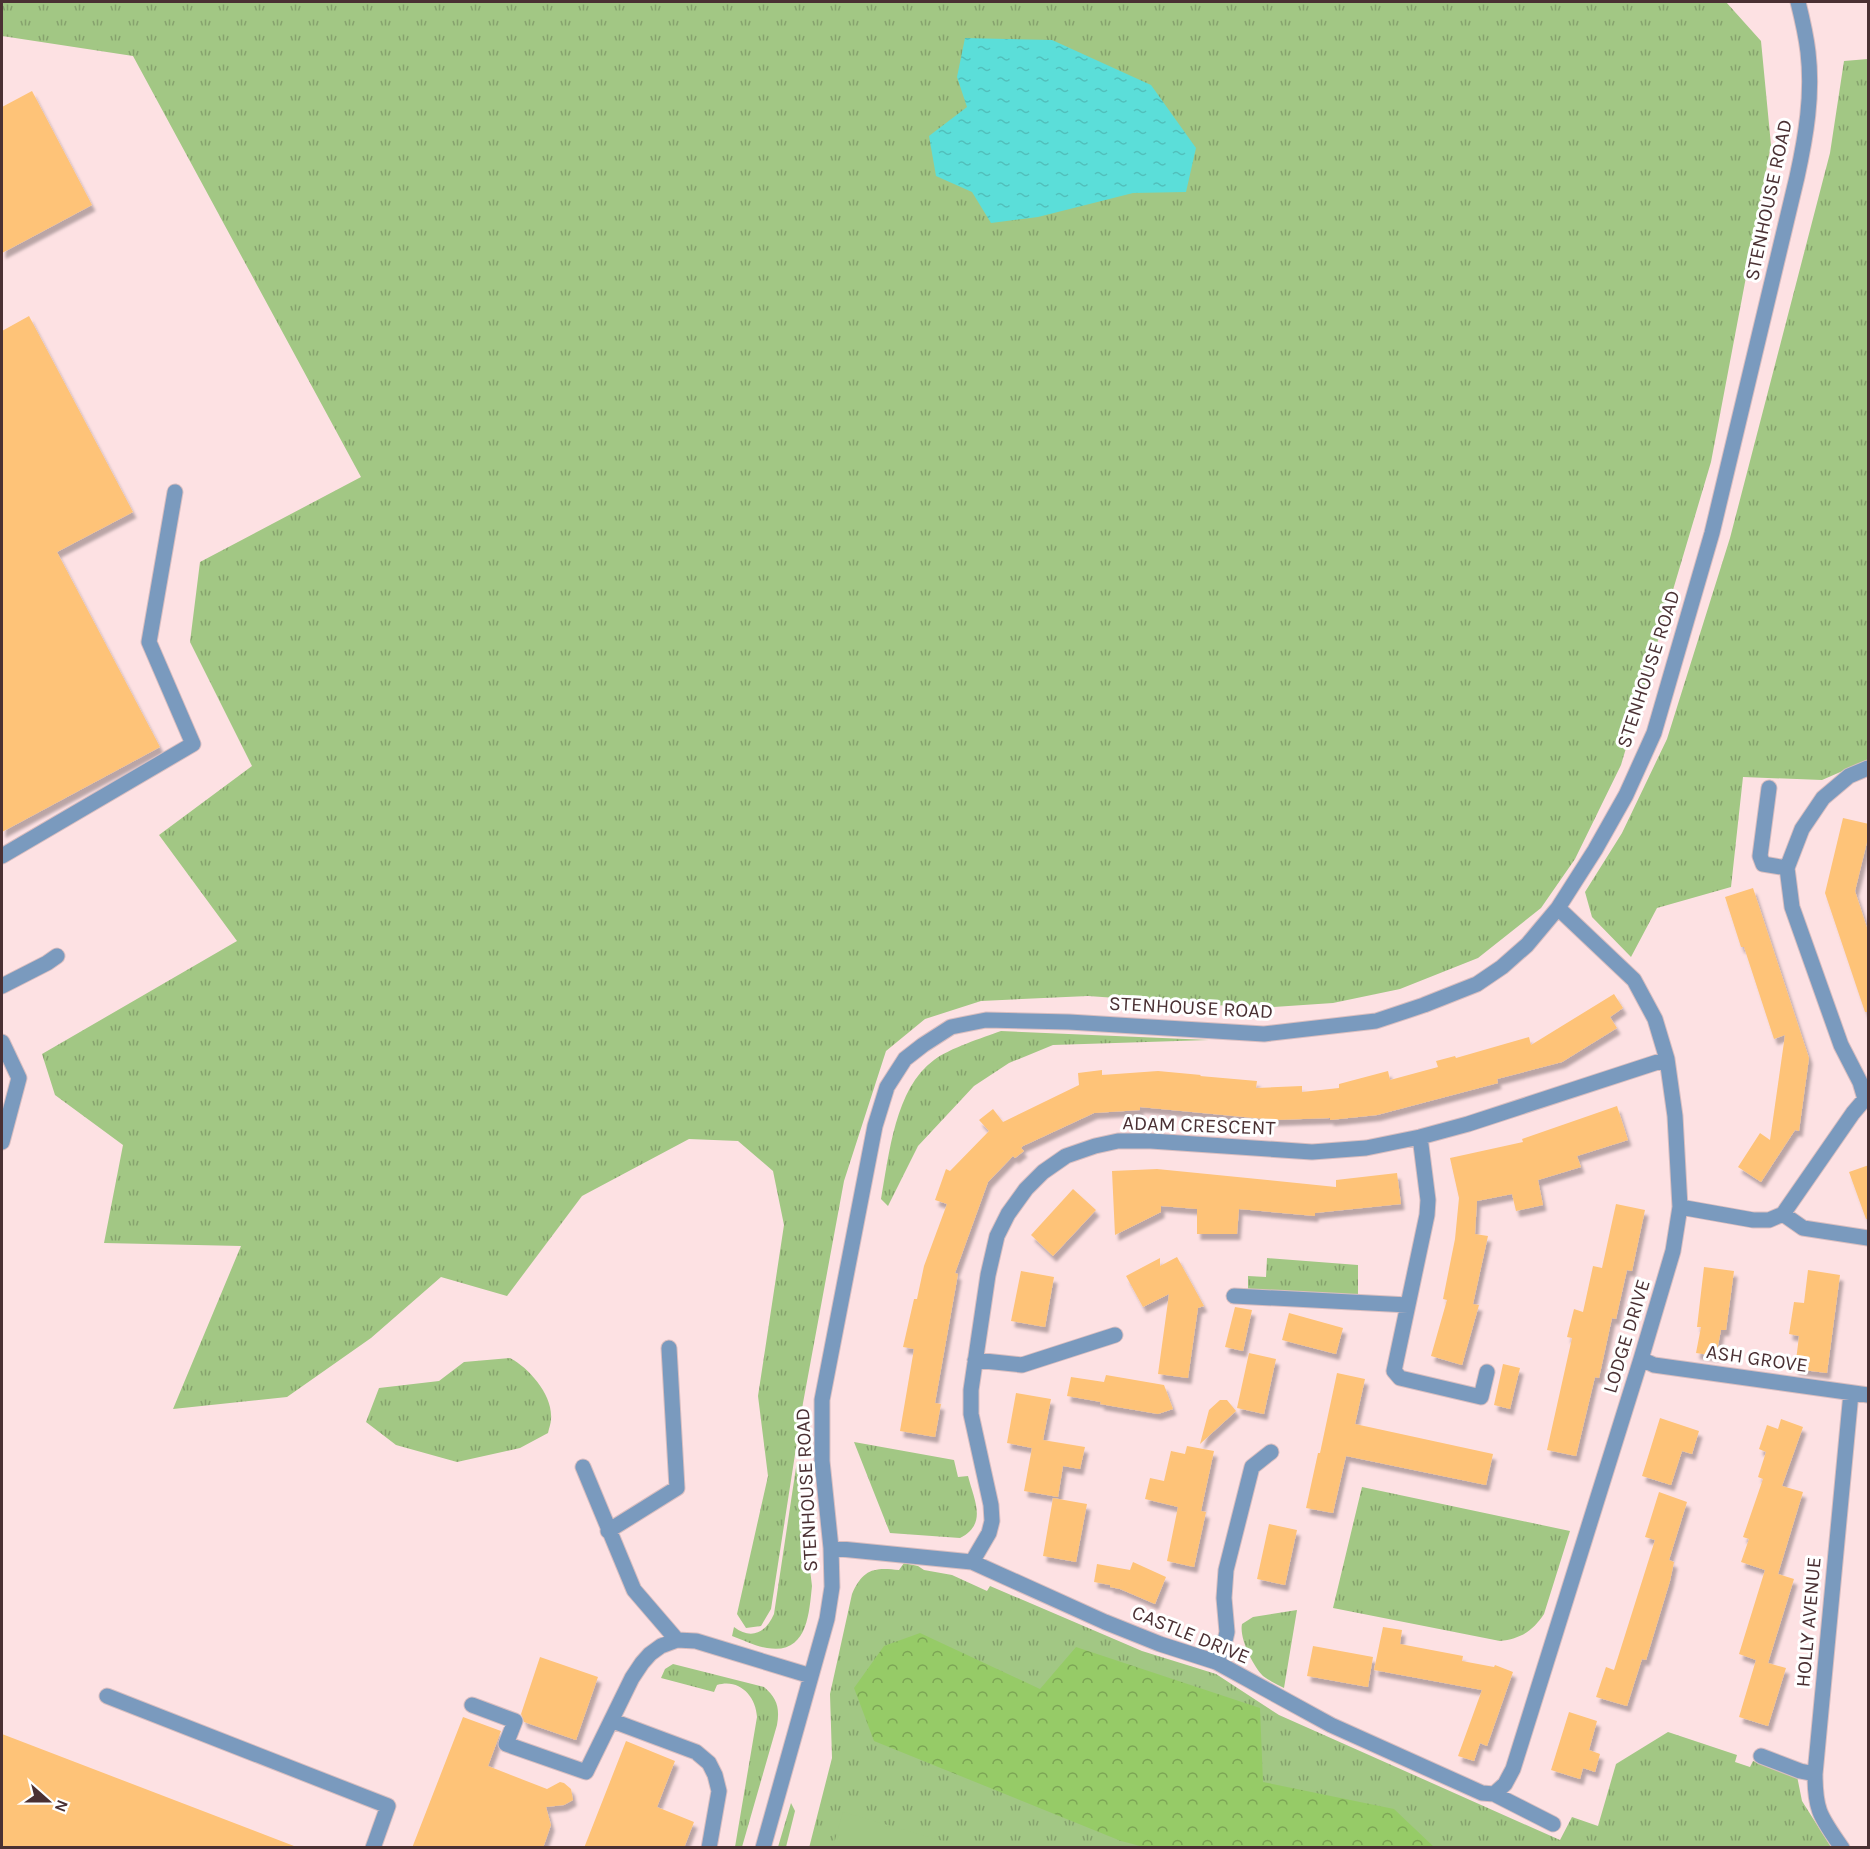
<svg xmlns="http://www.w3.org/2000/svg" width="1870" height="1849" viewBox="0 0 1870 1849" font-family="Karla,sans-serif">
<defs>
<pattern id="grass-tufts" width="24" height="20" patternUnits="userSpaceOnUse" patternTransform="scale(1.5)"><rect width="24" height="20" fill="#a2c784"/><path d="M3 7l-1-3M5 7V3M7 7l1-3M15 17l-1-3M17 17v-4M19 17l1-3" fill="none" stroke="#86a26d"/></pattern>
<pattern id="forest-crowns" width="20" height="18" patternUnits="userSpaceOnUse" patternTransform="scale(1.5)"><rect width="20" height="18" fill="#96cb67"/><path d="M2 6a3 3 0 1 1 6 0M12 15a3 3 0 1 1 6 0" fill="none" stroke="#7ca555"/></pattern>
<pattern id="water-ripples" width="26" height="14" patternUnits="userSpaceOnUse" patternTransform="scale(1.5)"><rect width="26" height="14" fill="#5bded9"/><path d="M2 4q2-2 4 0t4 0M15 11q2-2 4 0t4 0" fill="none" stroke="#51bfbb"/></pattern>
<filter id="shadow"><feDropShadow dx="3.5" dy="6" stdDeviation="1.5" flood-color="#0004"/></filter>
</defs>
<rect width="100%" height="100%" fill="#fde1e3"/>
<path fill="url(#grass-tufts)" d="M 2,2 L 1726,2 L 1761,41 L 1771,145 L 1711,462 L 1621,765 L 1575,859 L 1541,908 L 1478,958 L 1400,989 L 1333,1003 L 1258,1008 L 1088,996 L 981,1001 L 925,1019 L 886,1051 L 844,1181 L 803,1403 L 771,1609 L 761,1626 L 746,1628 L 737,1614 L 768,1476 L 758,1396 L 784,1225 L 773,1171 L 738,1141 L 689,1139 L 582,1196 L 507,1296 L 441,1277 L 371,1338 L 287,1397 L 173,1409 L 241,1246 L 104,1243 L 123,1145 L 55,1095 L 42,1054 L 237,941 L 159,835 L 252,766 L 190,642 L 200,562 L 361,477 L 133,56 L 2,36 Z
M 1868,59 L 1868,760 L 1822,780 L 1743,777 L 1731,887 L 1657,908 L 1631,957 L 1592,917 L 1585,892 L 1622,833 L 1667,739 L 1730,538 L 1830,153 L 1844,61 Z
M 1001,1031 L 1209,1040 L 1053,1045 L 1009,1063 L 974,1086 L 918,1146 L 888,1206 L 881,1199 C 889,1155 895,1088 934,1060 C 950,1048 982,1038 1001,1031 Z
M 1267,1258 L 1358,1265 L 1358,1295 L 1248,1290 L 1248,1276 L 1266,1277 Z
M 510,1358 C 529,1368 553,1395 551,1419 C 551,1423 549,1428 548,1433 L 520,1448 L 457,1462 L 396,1445 L 366,1422 L 379,1388 L 439,1381 L 464,1362 Z
M 854,1442 L 954,1460 L 958,1477 L 968,1476 C 974,1500 988,1524 960,1538 L 890,1533 Z
M 797,1461 L 812,1586 C 809,1615 807,1655 767,1648 C 755,1646 743,1640 732,1636 L 734,1627 C 751,1640 766,1633 774,1614 Z
M 1362,1487 L 1570,1531 L 1544,1614 C 1533,1631 1520,1639 1500,1641 L 1333,1608 Z
M 904,1563 L 918,1566 L 924,1570 L 952,1575 L 987,1591 L 990,1586 L 1142,1651 L 1216,1674 L 1279,1715 L 1560,1840 L 1572,1817 L 1598,1826 L 1616,1764 L 1668,1732 L 1737,1755 L 1735,1762 L 1750,1767 L 1753,1761 L 1797,1776 L 1802,1801 L 1831,1847 L 809,1848 L 832,1758 L 830,1694 L 852,1594 C 863,1569 874,1567 899,1570 Z
M 1297,1610 L 1284,1688 C 1277,1684 1269,1681 1263,1676 C 1253,1666 1239,1638 1242,1624 L 1253,1617 Z
M 673,1664 L 764,1687 C 777,1698 780,1708 777,1725 L 742,1847 L 735,1847 L 757,1717 C 756,1696 739,1678 717,1685 L 714,1692 L 661,1678 L 665,1669 Z
M 791,1803 L 795,1811 L 786,1847 L 778,1847 Z"/>
<path fill="url(#forest-crowns)" d="M 920,1633 L 1040,1689 L 1076,1647 L 1260,1708 L 1263,1782 L 1394,1809 L 1434,1847 L 1144,1847 L 1121,1841 L 874,1741 L 854,1688 L 884,1646 Z"/>
<path fill="#a2c784" d="M 843,1812 L 963,1847 L 833,1847 Z"/>
<path fill="url(#water-ripples)" d="M 965,38 L 1052,40 L 1151,85 L 1196,148 L 1186,192 L 1133,193 L 1038,217 L 991,223 L 972,192 L 936,176 L 929,136 L 967,107 L 957,77 Z"/>
<path fill="#fec378" filter="url(#shadow)" d="M 32,91 L 92,205 L 2,253 L 2,107 Z
M 29,316 L 133,512 L 57,552 L 160,747 L 2,832 L 2,331 Z
M 1843,818 L 1869,824 L 1869,834 L 1855,891 L 1869,934 L 1869,1012 L 1865,1012 L 1825,893 Z
M 1753,888 L 1809,1058 L 1799,1131 L 1795,1130 L 1761,1182 L 1738,1167 L 1760,1133 L 1770,1140 L 1785,1035 L 1774,1039 L 1744,947 L 1741,947 L 1725,897 Z
M 1614,994 L 1623,1008 L 1610,1017 L 1617,1028 L 1562,1062 L 1497,1079 L 1498,1083 L 1377,1115 L 1330,1120 L 1330,1118 L 1275,1120 L 1140,1107 L 1140,1110 L 1094,1113 L 1023,1146 L 1021,1148 L 1024,1151 L 1015,1158 L 1013,1156 L 988,1182 L 955,1273 L 958,1274 L 935,1403 L 941,1404 L 935,1437 L 900,1431 L 914,1349 L 903,1347 L 914,1299 L 917,1299 L 924,1266 L 947,1204 L 935,1200 L 946,1169 L 950,1171 L 989,1131 L 979,1120 L 993,1109 L 1003,1122 L 1079,1085 L 1078,1073 L 1102,1070 L 1102,1075 L 1158,1071 L 1201,1075 L 1200,1076 L 1257,1081 L 1256,1088 L 1302,1086 L 1302,1092 L 1339,1088 L 1339,1084 L 1388,1071 L 1390,1080 L 1438,1067 L 1436,1061 L 1455,1056 L 1456,1058 L 1529,1037 L 1531,1045 Z
M 1617,1106 L 1628,1140 L 1577,1156 L 1581,1167 L 1538,1180 L 1543,1205 L 1516,1211 L 1512,1194 L 1477,1201 L 1475,1234 L 1488,1236 L 1473,1304 L 1479,1305 L 1462,1365 L 1431,1356 L 1447,1300 L 1443,1299 L 1455,1239 L 1459,1198 L 1450,1158 L 1523,1142 L 1522,1139 Z
M 1869,1165 L 1869,1219 L 1866,1219 L 1849,1172 Z
M 1157,1169 L 1336,1187 L 1336,1180 L 1397,1173 L 1401,1204 L 1315,1213 L 1315,1216 L 1239,1209 L 1237,1234 L 1197,1234 L 1197,1209 L 1161,1206 L 1161,1212 L 1115,1235 L 1112,1171 Z
M 1073,1189 L 1096,1210 L 1053,1256 L 1031,1235 Z
M 1616,1204 L 1645,1210 L 1632,1271 L 1627,1270 L 1616,1319 L 1612,1318 L 1599,1378 L 1595,1377 L 1576,1456 L 1547,1450 L 1572,1338 L 1567,1337 L 1574,1309 L 1583,1312 L 1593,1266 L 1602,1268 Z
M 1177,1257 L 1204,1306 L 1198,1308 L 1188,1378 L 1158,1374 L 1169,1294 L 1143,1307 L 1126,1276 L 1160,1258 L 1160,1266 Z
M 1704,1267 L 1734,1271 L 1726,1330 L 1721,1330 L 1716,1356 L 1696,1353 L 1701,1327 L 1697,1327 Z
M 1808,1270 L 1840,1275 L 1827,1373 L 1795,1369 L 1799,1336 L 1789,1334 L 1794,1302 L 1804,1303 Z
M 1021,1271 L 1054,1277 L 1045,1327 L 1011,1321 Z
M 1235,1307 L 1252,1310 L 1243,1351 L 1225,1347 Z
M 1289,1313 L 1343,1328 L 1336,1354 L 1282,1340 Z
M 1249,1353 L 1276,1359 L 1264,1414 L 1237,1408 Z
M 1503,1364 L 1520,1368 L 1510,1409 L 1494,1405 Z
M 1337,1373 L 1365,1379 L 1355,1424 L 1493,1454 L 1486,1485 L 1346,1456 L 1333,1513 L 1306,1508 L 1318,1453 L 1320,1453 Z
M 1106,1375 L 1164,1385 L 1173,1409 L 1158,1414 L 1100,1404 L 1101,1402 L 1067,1396 L 1071,1377 L 1104,1382 Z
M 1016,1393 L 1051,1399 L 1043,1440 L 1085,1447 L 1080,1469 L 1063,1466 L 1058,1497 L 1024,1491 L 1032,1448 L 1007,1443 Z
M 1220,1400 L 1227,1400 L 1236,1411 L 1200,1444 L 1209,1410 Z
M 1660,1418 L 1699,1431 L 1692,1454 L 1682,1451 L 1671,1485 L 1642,1476 Z
M 1781,1419 L 1803,1427 L 1782,1486 L 1803,1492 L 1778,1574 L 1794,1579 L 1768,1663 L 1786,1668 L 1768,1726 L 1739,1717 L 1756,1660 L 1739,1654 L 1765,1570 L 1741,1562 L 1749,1539 L 1743,1537 L 1763,1479 L 1758,1477 L 1766,1452 L 1759,1449 L 1767,1425 L 1778,1429 Z
M 1187,1446 L 1214,1451 L 1201,1511 L 1206,1512 L 1194,1567 L 1167,1561 L 1178,1507 L 1145,1499 L 1150,1478 L 1164,1481 L 1171,1451 L 1185,1454 Z
M 1659,1492 L 1687,1502 L 1669,1560 L 1674,1562 L 1670,1581 L 1646,1660 L 1642,1659 L 1627,1706 L 1596,1697 L 1606,1667 L 1614,1670 L 1655,1540 L 1645,1537 Z
M 1053,1498 L 1087,1504 L 1076,1562 L 1043,1556 Z
M 1269,1524 L 1297,1530 L 1285,1585 L 1257,1579 Z
M 1133,1562 L 1166,1577 L 1155,1604 L 1120,1589 L 1110,1587 L 1110,1585 L 1094,1582 L 1097,1564 L 1130,1570 Z
M 1383,1627 L 1402,1630 L 1400,1644 L 1463,1656 L 1462,1661 L 1494,1667 L 1495,1665 L 1513,1672 L 1487,1746 L 1480,1743 L 1474,1761 L 1458,1756 L 1482,1690 L 1374,1670 Z
M 1313,1646 L 1373,1657 L 1368,1687 L 1307,1676 Z
M 540,1657 L 598,1677 L 576,1740 L 524,1722 L 521,1714 Z
M 1569,1712 L 1597,1721 L 1589,1750 L 1600,1754 L 1595,1772 L 1583,1768 L 1580,1779 L 1551,1770 Z
M 463,1717 L 501,1731 L 488,1766 L 547,1789 L 560,1782 L 564,1783 L 571,1789 L 573,1800 L 564,1805 L 546,1807 L 551,1825 L 543,1848 L 412,1848 Z
M 2,1734 L 294,1846 L 294,1848 L 2,1848 Z
M 626,1741 L 675,1761 L 657,1807 L 694,1822 L 684,1848 L 584,1848 Z"/>
<g fill="none" stroke-linecap="round" stroke-linejoin="round">
<g stroke="#d9bec0" stroke-width="17">
<path id="minor" d="M 1769,788 L 1760,856 L 1763,864 L 1787,868
M 2,856 L 193,744 L 149,642 L 175,492
M 2,986 L 47,963 L 57,956
M 2,1042 L 19,1078 L 2,1142
M 1420,1137 L 1428,1200 L 1427,1215 L 1394,1371 L 1400,1378 L 1481,1397 L 1487,1372
M 1680,1207 L 1753,1220 L 1769,1220 L 1783,1214 L 1853,1113 L 1865,1099 L 1860,1082 L 1841,1045 L 1792,907 L 1787,868 L 1802,829 L 1823,798 L 1849,776 L 1868,768
M 1783,1214 L 1803,1228 L 1868,1238
M 1234,1296 L 1408,1305
M 1641,1359 L 1654,1365 L 1868,1395
M 975,1360 L 1022,1365 L 1115,1335
M 583,1467 L 634,1590 L 677,1640
M 608,1531 L 677,1488 L 669,1348
M 831,1548 L 972,1562 L 1105,1622 L 1160,1644 L 1216,1662 L 1331,1725 L 1482,1793 L 1494,1794 L 1553,1824
M 972,1562 L 989,1533 L 992,1521 L 991,1505 L 971,1414 L 971,1390 L 988,1275 L 997,1236 L 1008,1214 L 1026,1189 L 1043,1172 L 1066,1156 L 1095,1146 L 1118,1141 L 1151,1141 L 1312,1152 L 1366,1148 L 1420,1137 L 1468,1124 L 1667,1059
M 1216,1662 L 1224,1645 L 1227,1632 L 1224,1598 L 1226,1570 L 1252,1467 L 1271,1452
M 107,1696 L 388,1806 L 373,1848
M 472,1705 L 515,1721 L 506,1744 L 586,1772 L 632,1678 L 642,1663 L 650,1654 L 661,1646 L 677,1640 L 696,1641 L 811,1676
M 613,1721 L 696,1752 L 709,1763 L 715,1775 L 719,1791 L 709,1848
M 1761,1756 L 1800,1771 L 1815,1774
M 1494,1794 L 1505,1784 L 1513,1769 L 1641,1359 L 1673,1251 L 1680,1207 L 1675,1116 L 1667,1059 L 1655,1019 L 1634,980 L 1558,908
M 763,1848 L 827,1619 L 832,1587 L 831,1548 L 822,1461 L 822,1400 L 875,1126 L 887,1087 L 905,1059 L 923,1045 L 951,1027 L 986,1020 L 1069,1022 L 1264,1034 L 1376,1021 L 1424,1005 L 1477,984 L 1502,967 L 1527,945 L 1558,908 L 1595,850 L 1626,795 L 1654,733 L 1712,533 L 1797,177 C 1806,136 1813,95 1808,52 C 1806,35 1802,18 1798,2
M 1842,1848 C 1821,1817 1815,1812 1815,1774 L 1851,1393"/>
</g>
<use href="#minor" stroke="#7a9abe" stroke-width="15"/>
</g>
<g text-anchor="middle" stroke-width="6" stroke-linejoin="round" paint-order="stroke">
<g font-size="20" fill="#4a3033" stroke="#fff">
<text transform="translate(1768 200) rotate(-78)" y="7">STENHOUSE ROAD</text>
<text transform="translate(1648 669) rotate(-72)" y="7">STENHOUSE ROAD</text>
<text transform="translate(1191 1007) rotate(3)" y="7">STENHOUSE ROAD</text>
<text transform="translate(1199 1125) rotate(2)" y="7">ADAM CRESCENT</text>
<text transform="translate(1626 1336) rotate(-73)" y="7">LODGE DRIVE</text>
<text transform="translate(1757 1358) rotate(8)" y="7">ASH GROVE</text>
<text transform="translate(806 1490) rotate(-93)" y="7">STENHOUSE ROAD</text>
<text transform="translate(1808 1622) rotate(-85)" y="7">HOLLY AVENUE</text>
<text transform="translate(1191 1634) rotate(22)" y="7">CASTLE DRIVE</text>
</g>
</g>
<rect width="1870" height="1849" fill="none" stroke="#4a3033" stroke-width="6"/>
<g transform="translate(48 1801) rotate(111)" stroke="#ffffff" stroke-width="4.5" paint-order="stroke">
<path d="M0-4.5L10 22L0 15L-10 22Z" fill="#4a3033"/>
<text y="-9" font-size="16" font-weight="bold" text-anchor="middle" fill="#4a3033">N</text>
</g>
</svg>
